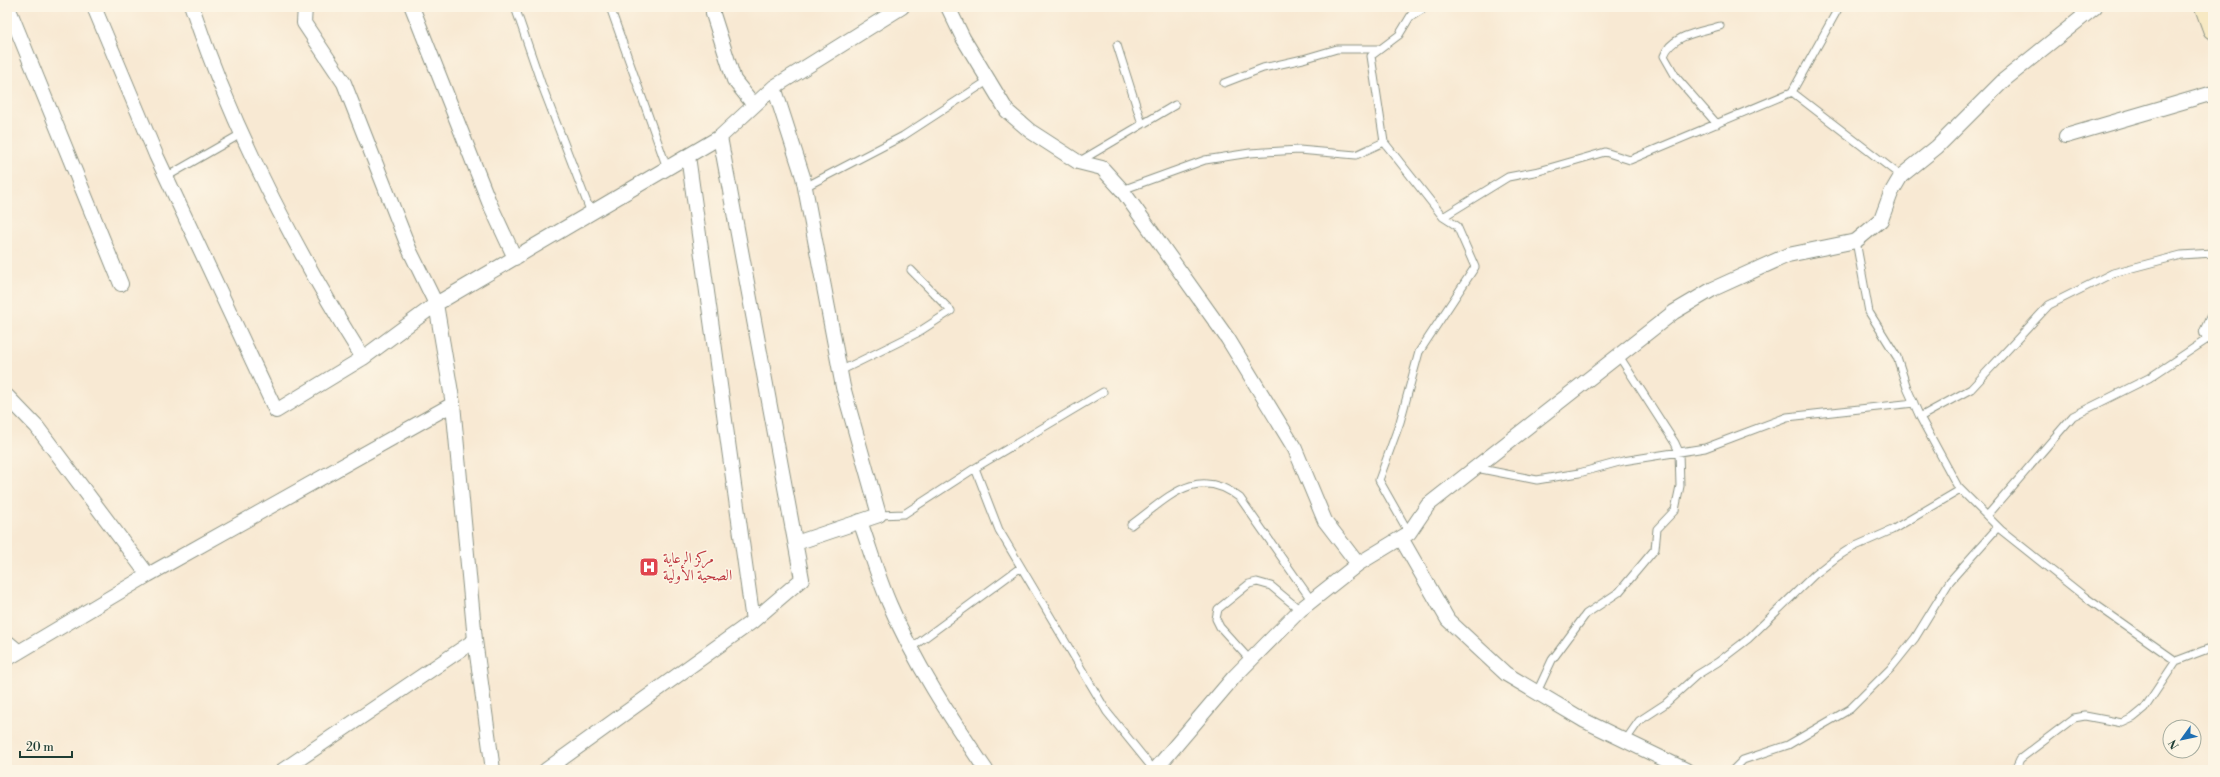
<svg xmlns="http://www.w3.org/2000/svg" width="2220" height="777" viewBox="0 0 2220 777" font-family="'Libre Bodoni',Amiri,serif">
<rect width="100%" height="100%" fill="#fcf5e5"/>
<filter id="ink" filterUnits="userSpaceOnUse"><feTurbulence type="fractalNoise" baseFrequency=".025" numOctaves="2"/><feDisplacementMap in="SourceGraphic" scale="8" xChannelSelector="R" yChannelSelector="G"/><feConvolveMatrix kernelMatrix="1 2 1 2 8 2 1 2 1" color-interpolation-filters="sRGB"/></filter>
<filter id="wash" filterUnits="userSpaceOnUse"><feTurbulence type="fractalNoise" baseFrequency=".012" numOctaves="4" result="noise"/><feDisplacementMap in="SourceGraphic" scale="16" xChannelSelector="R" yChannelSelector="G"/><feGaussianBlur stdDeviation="0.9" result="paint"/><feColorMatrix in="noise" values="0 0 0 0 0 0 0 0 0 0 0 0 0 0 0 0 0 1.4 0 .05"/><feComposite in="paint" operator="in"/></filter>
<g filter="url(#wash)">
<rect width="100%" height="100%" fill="#f8e9d3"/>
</g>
<g filter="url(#ink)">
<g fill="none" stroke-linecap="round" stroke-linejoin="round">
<g stroke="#8c9384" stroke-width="9">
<path id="lane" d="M 515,7 L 541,83 L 591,213
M 610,7 L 667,168
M 2076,7 L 2083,17
M 1412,16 L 1426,7
M 1117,45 L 1142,124
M 1224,83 L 1263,68 L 1303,59 L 1337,49 L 1380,49
M 1792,92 L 1839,7
M 1717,124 L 1676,77 L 1664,56 C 1671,35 1700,32 1720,26
M 1384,142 L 1443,217 L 1457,226 L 1475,267 L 1419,352 L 1400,422 L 1379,480 L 1409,533
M 1080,161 L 1175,105
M 166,177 L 241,134
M 805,187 L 903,136 L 989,80
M 1122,190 L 1205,160 L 1250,153 L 1299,150 L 1356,155 L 1384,142 L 1371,56 L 1399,35 L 1416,7
M 1443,217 L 1508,177 L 1539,171 L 1605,152 L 1630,160 L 1792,92 L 1901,176
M 1856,241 L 1869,312 L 1897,357 L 1907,388 L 1920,417 L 1958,487 L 2001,530 L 2085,597 L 2176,661 L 2213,647
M 840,371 L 917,333 L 951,311 L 911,270
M 1920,417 L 1971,389 L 2049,305 L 2113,273 L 2181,255 L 2213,253
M 975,468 L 1103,392
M 1476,468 L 1537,480 L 1579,473 L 1623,461 L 1705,448 L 1787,417 L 1914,403
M 879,515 L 904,514 L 975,468 L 999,530 L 1107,712 L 1154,770
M 1987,516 L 2073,416 L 2149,378 L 2212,336
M 1131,525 C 1166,500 1196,463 1240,498 L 1312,601
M 911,648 L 1021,567
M 1250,660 L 1220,627 L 1216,619 L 1218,609 L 1249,584 L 1257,582 L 1271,586 L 1300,610
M 1537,692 L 1552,660 L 1586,614 L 1619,592 L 1655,549 L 1657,529 L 1675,510 L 1680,486 L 1679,452 L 1675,443 L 1619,356
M 1625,741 L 1639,721 L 1665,704 L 1697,675 L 1718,662 L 1748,639 L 1814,575 L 1837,557 L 1851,548 L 1892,530 L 1960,490
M 1733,770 L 1743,760 L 1788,745 L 1850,709 L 1891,668 L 1915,638 L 1950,581 L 1998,527
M 2015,770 L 2020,759 L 2074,718 L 2085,716 L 2122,723 L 2133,718 L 2144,709 L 2176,661"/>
</g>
<g stroke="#8c9384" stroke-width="16">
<path id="street" d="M 8,7 L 121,284
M 94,7 L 156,155 L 276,411 L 363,358 C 294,248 233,130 192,7
M 305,7 L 304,23 L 344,83 L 410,251 L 436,304 L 363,358
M 412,7 L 489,202 L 515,258
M 713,7 L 713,14 L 734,80 L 754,105
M 948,7 L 963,38 L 1007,111 L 1030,131 L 1078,162 L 1102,168 L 1122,190 L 1228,339 L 1295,449 L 1325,521 L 1358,564
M 774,87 L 803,177 L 843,387 L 879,515 L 796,543
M 2066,136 L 2213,93
M 720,137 L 802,579 L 753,621
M 2213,319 L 2207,332 L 2213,337
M 7,396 L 37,427 L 148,575 L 453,404 L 436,304 L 720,137 L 774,87 L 902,7
M 860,521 C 870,549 878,578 890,605 C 915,664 950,717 986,770
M 1401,538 L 1448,620 L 1506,674 L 1585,721 L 1686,770
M 475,640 L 493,770
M 7,642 L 19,652
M 7,659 L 148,575
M 283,770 L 475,640 L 453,404
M 546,770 L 753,621 L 688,156
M 1155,770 L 1234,677 L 1300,610 L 1358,564 L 1409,533 L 1428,505 L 1674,312 L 1713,289 L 1788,255 L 1856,241 L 1881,220 L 1891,193 L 1901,176 L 1937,147 L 2004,80 L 2095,7"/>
</g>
<g stroke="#8c9384" stroke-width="22">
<path id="secondary" d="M 2205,7 L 2213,29"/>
</g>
<use href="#lane" stroke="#fff" stroke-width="7"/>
<use href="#street" stroke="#fff" stroke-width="14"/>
<use href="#secondary" stroke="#f7e9c3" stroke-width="20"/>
</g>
</g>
<defs>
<g id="hospital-square" transform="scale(1)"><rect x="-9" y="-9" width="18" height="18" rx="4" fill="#e0444e" stroke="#fcf5e5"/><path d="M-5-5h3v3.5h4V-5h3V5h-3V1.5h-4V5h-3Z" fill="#fff"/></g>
</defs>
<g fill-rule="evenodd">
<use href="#hospital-square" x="649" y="567"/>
</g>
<g text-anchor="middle" stroke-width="3" stroke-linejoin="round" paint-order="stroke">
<g font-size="15" fill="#be3a42" stroke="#fcf5e5" text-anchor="start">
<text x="663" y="563">مركز الرعاية<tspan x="663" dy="17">الصحية الأولية</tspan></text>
</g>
</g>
<rect width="2220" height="777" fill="none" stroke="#fcf5e5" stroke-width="24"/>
<g transform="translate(2182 739) rotate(237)"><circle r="19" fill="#fcf5e5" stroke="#a4ab9e"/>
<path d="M0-3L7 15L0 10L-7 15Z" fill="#1f6fb2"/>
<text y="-6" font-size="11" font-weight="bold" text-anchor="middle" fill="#1f3d34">N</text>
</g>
<path d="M20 751v6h52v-6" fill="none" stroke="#1f3d34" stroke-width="2"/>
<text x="26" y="751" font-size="12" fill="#1f3d34" stroke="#fcf5e5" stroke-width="3" paint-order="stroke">20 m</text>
</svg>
